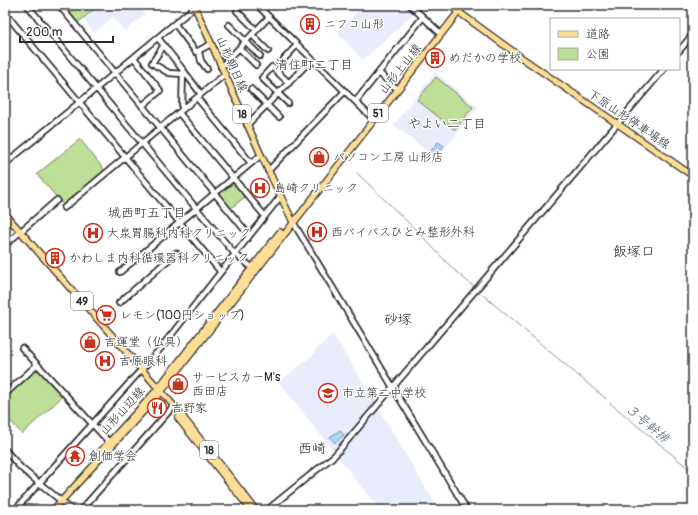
<svg xmlns="http://www.w3.org/2000/svg" width="698" height="515" viewBox="0 0 698 515" font-family="Pangolin,'Klee One',sans-serif">
<rect width="100%" height="100%" fill="#fff"/>
<filter id="ink" filterUnits="userSpaceOnUse"><feTurbulence type="fractalNoise" baseFrequency=".025" numOctaves="2"/><feDisplacementMap in="SourceGraphic" scale="8" xChannelSelector="R" yChannelSelector="G"/><feConvolveMatrix kernelMatrix="1 2 1 2 8 2 1 2 1" color-interpolation-filters="sRGB"/></filter>
<g filter="url(#ink)">
<path fill="#e9ecfb" d="M 100,5 L 141,5 L 139,7 L 145,14 L 125,31 L 113,17 L 94,33 L 83,19 Z
M 364,5 L 408,5 L 415,12 L 363,60 L 337,33 Z
M 435,72 L 478,107 L 437,159 L 394,125 Z
M 333,334 L 376,404 L 335,453 L 279,382 L 314,354 L 316,349 Z
M 378,408 L 412,465 L 439,510 L 381,510 L 337,456 Z"/>
<path fill="#bedf98" stroke="#748562" d="M 65,5 L 89,5 L 93,10 L 75,25 L 61,8 Z
M 436,77 L 473,107 L 455,130 L 417,100 Z
M 80,139 L 106,172 L 64,206 L 37,174 Z
M 232,180 L 246,196 L 230,209 L 216,193 Z
M 35,369 L 38,370 L 63,396 L 22,434 L 5,415 L 5,397 Z"/>
<path fill="#add6f8" stroke="#7992a6" d="M 438,142 L 444,146 L 436,156 L 430,152 Z
M 340,430 L 344,435 L 335,443 L 330,437 Z"/>
<g fill="none" stroke-linecap="round" stroke-linejoin="round">
<path stroke="#7992a6" stroke-width="1" d="M 357,173 L 420,234 L 452,268 L 475,288
M 477,290 L 606,399
M 610,403 L 693,472"/>
<g stroke="#2b2b2b" stroke-width="8">
<path id="minor" d="M 27,5 L 196,208 L 235,254 L 254,269
M 59,5 L 249,235
M 257,5 L 371,117
M 410,5 L 439,32
M 237,11 L 256,30
M 5,13 L 220,271
M 175,24 L 196,52 L 211,44
M 229,25 L 260,56
M 252,35 L 268,51
M 158,38 L 183,70 L 182,110
M 239,48 L 256,65
M 679,51 L 693,34
M 199,52 L 201,61 L 207,69
M 134,58 L 159,89 L 160,91 L 142,106
M 284,59 L 297,45
M 152,63 L 164,45
M 155,65 L 169,73 L 183,74
M 221,67 L 269,17
M 183,70 L 201,94
M 379,73 L 395,87
M 251,89 L 279,117
M 197,98 L 251,163
M 356,101 L 423,17
M 288,103 L 262,78 L 272,67 L 289,83
M 179,113 L 264,215
M 247,125 L 312,59
M 5,164 L 197,5
M 268,171 L 345,91
M 64,208 L 224,75
M 293,222 L 467,510
M 5,245 L 57,200
M 120,272 L 261,155
M 119,303 L 176,253
M 22,348 L 109,442
M 5,394 L 37,365
M 5,450 L 21,468 L 72,510
M 15,510 L 160,349 L 280,197
M 81,510 L 171,409
M 267,510 L 335,455 L 664,69"/>
</g>
<g stroke="#2b2b2b" stroke-width="8">
<path id="major" d="M 194,5 L 261,155 L 293,222
M 449,5 L 522,58 L 693,176
M 5,214 L 174,406 L 256,510
M 178,418 L 251,510
M 101,451 L 156,391 L 280,232
M 53,510 L 161,392 L 464,5"/>
</g>
<use href="#minor" stroke="#fff" stroke-width="4.5"/>
<use href="#major" stroke="#fedd96" stroke-width="5.5"/>
</g>
</g>
<defs>
<g id="building-ring" transform="scale(1)"><circle r="9.5" fill="#fff" stroke="#c8321e" stroke-width="1.5"/><path d="M-4-6H4V6H1V3H-1V6H-4ZM-2.5-4.3h1.7v1.8h-1.7ZM.8-4.3h1.7v1.8H.8ZM-2.5-1h1.7V.8h-1.7ZM.8-1h1.7V.8H.8Z" fill="#c8321e"/></g>
<g id="shop-ring" transform="scale(1)"><circle r="9.5" fill="#fff" stroke="#c8321e" stroke-width="1.5"/><path d="M-5-2.5h2.3a2.7 3.5 0 0 1 5.4 0H5L5.5 6h-11ZM-1.5-2.5h3a1.5 2.3 0 0 0-3 0Z" fill="#c8321e"/></g>
<g id="hospital-ring" transform="scale(1)"><circle r="9.5" fill="#fff" stroke="#c8321e" stroke-width="1.5"/><path d="M-5-5h3v3.5h4V-5h3V5h-3V1.5h-4V5h-3Z" fill="#c8321e"/></g>
<g id="supermarket-ring" transform="scale(1)"><circle r="9.5" fill="#fff" stroke="#c8321e" stroke-width="1.5"/><path d="M-6-5.5h2.5l.6 2H6L4.5 2H-2.5L-4.4-4H-6ZM-1.5 3.2a1.3 1.3 0 1 0 .1 0ZM3 3.2a1.3 1.3 0 1 0 .1 0Z" fill="#c8321e"/></g>
<g id="school-ring" transform="scale(1)"><circle r="9.5" fill="#fff" stroke="#c8321e" stroke-width="1.5"/><path d="M0-5L7-2L0 1L-7-2ZM-4 1L0 2.5L4 1V4Q0 6-4 4Z" fill="#c8321e"/></g>
<g id="restaurant-ring" transform="scale(1)"><circle r="9.5" fill="#fff" stroke="#c8321e" stroke-width="1.5"/><path d="M-5-6h1v4h1v-4h1v4h1v-4h1v5L-1.5 .5V6h-2V.5L-5-1ZM5-6V6H3V1.5H1.5Q1.5-4 5-6Z" fill="#c8321e"/></g>
<g id="temple-ring" transform="scale(1)"><circle r="9.5" fill="#fff" stroke="#c8321e" stroke-width="1.5"/><path d="M0-6L5-2H3V0L6.5 2.5H4V6H1.5V3h-3V6H-4V2.5H-6.5L-3 0V-2H-5Z" fill="#c8321e"/></g>
</defs>
<g fill-rule="evenodd">
<use href="#building-ring" x="310" y="24"/>
<use href="#building-ring" x="435" y="58"/>
<use href="#shop-ring" x="319" y="157"/>
<use href="#hospital-ring" x="260" y="188"/>
<use href="#hospital-ring" x="317" y="232"/>
<use href="#hospital-ring" x="93" y="233"/>
<use href="#building-ring" x="55" y="258"/>
<use href="#supermarket-ring" x="106" y="315"/>
<use href="#shop-ring" x="90" y="342"/>
<use href="#hospital-ring" x="105" y="361"/>
<use href="#shop-ring" x="178" y="384"/>
<use href="#school-ring" x="328" y="393"/>
<use href="#restaurant-ring" x="157" y="408"/>
<use href="#temple-ring" x="75" y="456"/>
</g>
<g text-anchor="middle" stroke-width="3" stroke-linejoin="round" paint-order="stroke">
<g fill="#fff" stroke="#6b6b6b" stroke-width="1">
<rect x="368" y="104" width="20" height="18" rx="3"/>
<rect x="233" y="105" width="18" height="18" rx="3"/>
<rect x="71" y="292" width="22" height="18" rx="3"/>
<rect x="200" y="441" width="18" height="18" rx="3"/>
</g>
<g font-size="11" font-weight="bold" fill="#2b2b2b">
<text x="378" y="117">51</text>
<text x="242" y="118">18</text>
<text x="82" y="305">49</text>
<text x="209" y="454">18</text>
</g>
<g font-size="12" fill="#2b2b2b" stroke="#fff" text-anchor="start">
<text x="324" y="28">ニフコ山形</text>
<text x="449" y="62">めだかの学校</text>
<text x="333" y="161">パソコン工房 山形店</text>
<text x="274" y="192">島崎クリニック</text>
<text x="331" y="236">西バイパスひとみ整形外科</text>
<text x="107" y="237">大泉胃腸科内科クリニック</text>
<text x="69" y="262">かわしま内科循環器科クリニック</text>
<text x="120" y="319">レモン(100円ショップ)</text>
<text x="104" y="346">吉運堂（仏具）</text>
<text x="119" y="365">吉原眼科</text>
<text x="192" y="381">サービスカーM's<tspan x="192" dy="14">西田店</tspan></text>
<text x="342" y="397">市立第二中学校</text>
<text x="171" y="412">吉野家</text>
<text x="89" y="460">創価学会</text>
</g>
<g font-size="12" fill="#2b2b2b" stroke="#fff">
<text transform="translate(232 64) rotate(66)" y="4">山形朝日線</text>
<text transform="translate(400 69) rotate(-52)" y="4">山形上山線</text>
<text transform="translate(629 119) rotate(34)" y="4">下原山形停車場線</text>
<text transform="translate(122 411) rotate(-48)" y="4">山形山辺線</text>
</g>
<g font-size="13" fill="#2b2b2b" stroke="#fff">
<text x="314" y="69">清住町二丁目</text>
<text x="447" y="128">やよい二丁目</text>
<text x="147" y="217">城西町五丁目</text>
</g>
<g font-size="13" font-style="italic" fill="#525e68" stroke="#fff">
<text transform="translate(648 423) rotate(40)" y="5">３号幹排</text>
</g>
<g font-size="14" fill="#2b2b2b" stroke="#fff">
<text x="634" y="256">飯塚口</text>
<text x="398" y="324">砂塚</text>
<text x="312" y="453">西崎</text>
</g>
</g>
<rect width="698" height="515" fill="none" stroke="#fff" stroke-width="20"/>
<rect x="10" y="10" width="678" height="495" fill="none" stroke="#2b2b2b" stroke-width="1.5" filter="url(#ink)"/>
<rect x="550" y="18" width="130" height="52" fill="#ffffff" stroke="#aaaaaa"/>
<rect x="558" y="31" width="20" height="6" fill="#fedd96" stroke="#aaaaaa"/>
<text x="586" y="38" font-size="12" fill="#2b2b2b">道路</text>
<rect x="558" y="48" width="20" height="12" fill="#bedf98" stroke="#aaaaaa"/>
<text x="586" y="58" font-size="12" fill="#2b2b2b">公園</text>
<path d="M20 36v6h93v-6" fill="none" stroke="#2b2b2b" stroke-width="2"/>
<text x="26" y="36" font-size="12" fill="#2b2b2b" stroke="#ffffff" stroke-width="3" paint-order="stroke">200 m</text>
</svg>
